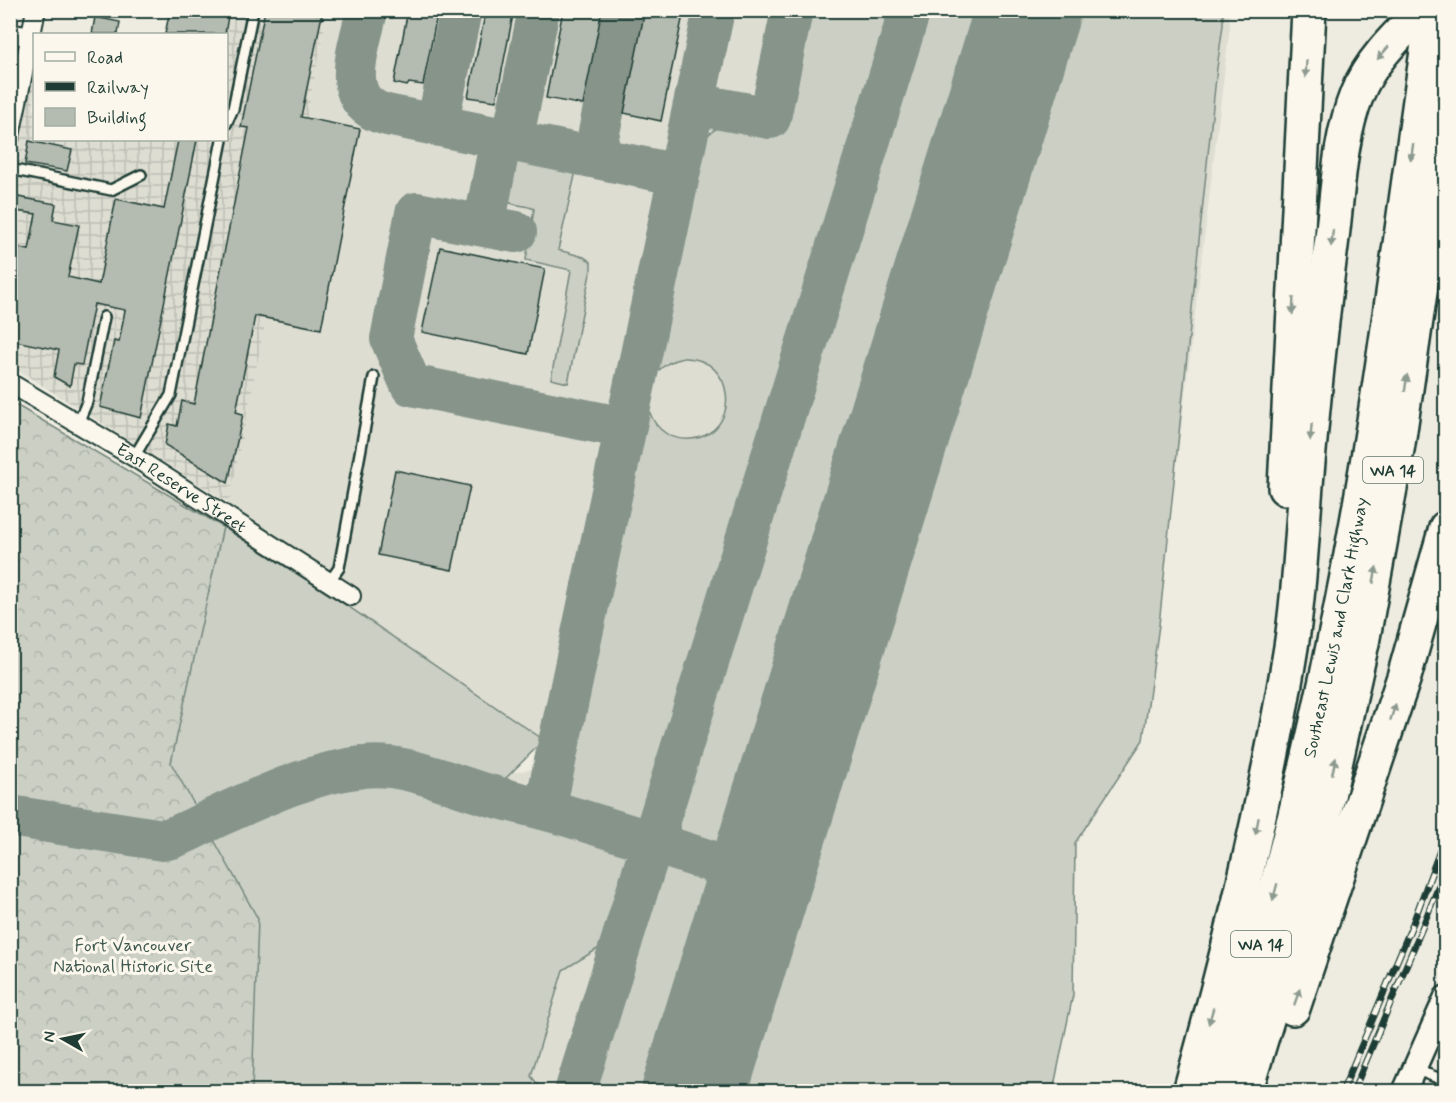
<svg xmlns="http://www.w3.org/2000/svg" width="1456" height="1102" viewBox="0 0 1456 1102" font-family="Mynerve,sans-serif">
<defs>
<pattern id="industrial-grid" width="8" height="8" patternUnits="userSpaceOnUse" patternTransform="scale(1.5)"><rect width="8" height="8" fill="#ddddd2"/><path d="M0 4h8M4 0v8" fill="none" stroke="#bdbfb5"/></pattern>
<pattern id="forest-crowns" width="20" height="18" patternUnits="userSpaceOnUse" patternTransform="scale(1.5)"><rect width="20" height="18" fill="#cbcfc4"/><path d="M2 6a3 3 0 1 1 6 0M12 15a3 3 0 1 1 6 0" fill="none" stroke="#aeb3a9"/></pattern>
</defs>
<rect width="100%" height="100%" fill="#eeece1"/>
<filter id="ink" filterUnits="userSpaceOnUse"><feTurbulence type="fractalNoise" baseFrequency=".0167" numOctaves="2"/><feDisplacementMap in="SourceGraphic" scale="12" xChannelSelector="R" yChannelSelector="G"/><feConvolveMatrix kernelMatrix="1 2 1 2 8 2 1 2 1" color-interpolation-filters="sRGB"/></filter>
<g filter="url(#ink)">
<path fill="#ddddd2" d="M 328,11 L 1229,11 L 1230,26 L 1143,740 L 1075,843 L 1073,995 L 819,1091 L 510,1091 L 478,819 L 470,782 L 540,767 L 544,740 L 223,527 Z"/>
<path fill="url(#industrial-grid)" d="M 169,11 L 328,11 L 229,503 L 11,366 L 10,57 L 34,61 L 34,140 L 226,140 L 226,34 L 165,34 Z"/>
<path fill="#cbcfc4" stroke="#75867c" stroke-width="1.5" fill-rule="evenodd" d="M 805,11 L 898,11 L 649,813 L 641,823 L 628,824 L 570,807 L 560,798 L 559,784 L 694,160 C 712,109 740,127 780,134 ZM 683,358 C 737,356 742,434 691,439 C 640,443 630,368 683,358 Z
M 921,11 L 1006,11 L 752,832 C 742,838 731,846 718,847 C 686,850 672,827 677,799 Z
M 1052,11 L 1223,11 L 1223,25 L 1217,68 L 1159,625 L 1143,740 L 1075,843 L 1073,995 L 1053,1091 L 716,1091 Z
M 520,159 L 576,171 L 558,250 L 584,257 L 591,262 L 591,269 L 568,383 L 551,379 L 571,270 L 526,260 L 534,209 C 526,205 514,206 506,201 C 498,195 501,173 507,165 C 511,161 515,160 520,159 Z
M 10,402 L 223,527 L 346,605 L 544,740 L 479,805 L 634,854 L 634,866 L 609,942 L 563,970 L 531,1076 L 543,1091 L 11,1091 Z
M 680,863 L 701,868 L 718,892 L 727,914 L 672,1091 L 586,1091 L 648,891 C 655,874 663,868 680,863 Z"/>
<path fill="url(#forest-crowns)" stroke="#75867c" stroke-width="1.5" d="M 11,402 L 223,527 L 171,763 L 258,919 L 252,1091 L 11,1091 Z"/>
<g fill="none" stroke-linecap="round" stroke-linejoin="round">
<path stroke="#86948a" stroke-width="42" d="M 367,10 C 360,47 335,102 387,115 L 679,175 L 714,10
M 695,104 L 770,118 L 792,10
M 437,125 L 461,10
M 512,141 L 539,10
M 594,157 L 624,10
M 484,226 L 501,138
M 516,232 L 416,213 L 391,339 L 411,385 L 625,428
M 545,809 L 679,175
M 10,816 L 163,840 C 183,836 202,823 221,815 C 265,795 314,772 363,767 C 403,762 444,782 482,793 C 508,801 535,806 561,814 C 628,834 694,856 761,877
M 575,1092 L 910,10"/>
<path stroke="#86948a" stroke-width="105" d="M 694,1092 L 1028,10"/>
</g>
<path fill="#b4bbb0" stroke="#1f3d34" stroke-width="1.5" d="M 170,10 L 229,10 L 225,34 L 165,34 Z
M 265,10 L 302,10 L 322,15 L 301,117 L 360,129 L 321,329 L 255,316 L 236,412 L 243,414 L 228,483 L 165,445 L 169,424 L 177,426 L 182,401 L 194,404 L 249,128 L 241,127 Z
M 408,10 L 438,10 L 423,85 L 409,83 L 407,86 L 394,83 Z
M 486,10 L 514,10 L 496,101 L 468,97 Z
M 563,10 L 602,10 L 583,105 L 546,98 Z
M 645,10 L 684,10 L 661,121 L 624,113 Z
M 95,17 L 120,22 L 118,34 L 92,34 Z
M 178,140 L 197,140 L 141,418 L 100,407 L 114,341 L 119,342 L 125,310 L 94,304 L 82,365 L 74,364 L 70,386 L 54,377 L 59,350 L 10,340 L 10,246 L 29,250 L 36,214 L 16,211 L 18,197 L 56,204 L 53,220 L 79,225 L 68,277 L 99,284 L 116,199 L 164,209 Z
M 29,141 L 72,150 L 67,171 L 25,164 Z
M 440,247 L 545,269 L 528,354 L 422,332 Z
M 395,470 L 470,486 L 452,570 L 378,555 Z"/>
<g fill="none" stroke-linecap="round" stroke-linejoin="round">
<g stroke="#1f3d34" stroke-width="14">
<path id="service" d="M 226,124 L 233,109 L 253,10
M 10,169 L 111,190 L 141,175
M 78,423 L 87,402 L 104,317
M 134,457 L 171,395 L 222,140
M 329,582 L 339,568 L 374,377
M 1414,1069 L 1446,1081"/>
</g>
<g stroke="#1f3d34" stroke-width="22">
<g id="minor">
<path d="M 10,33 L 30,37"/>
<path d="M 10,136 L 36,10"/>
<path id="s1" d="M 10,383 L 134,457 L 351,596"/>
</g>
</g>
<g stroke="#1f3d34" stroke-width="27">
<path id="tertiary" d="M 1404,1092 L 1446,997"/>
</g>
<g stroke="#1f3d34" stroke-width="38">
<g id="motorway">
<path d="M 1285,488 L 1309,10"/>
<path d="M 1293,1008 L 1404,677 L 1446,528"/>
<path d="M 1190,1092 C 1231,945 1267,797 1291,647 C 1300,589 1302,531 1307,473 C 1314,394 1322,316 1332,238 C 1338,190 1339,139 1357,94 C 1370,61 1398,35 1423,10"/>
<path id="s2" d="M 1216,1092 C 1271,923 1314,750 1347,576 C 1383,389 1405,199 1433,10"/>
<path d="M 1245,1092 L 1290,944 L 1322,823 L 1362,643 L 1398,444 L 1446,113"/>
</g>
</g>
<use href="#service" stroke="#fbf7ec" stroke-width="9"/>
<use href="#minor" stroke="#fbf7ec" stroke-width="18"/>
<use href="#tertiary" stroke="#fbf7ec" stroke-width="22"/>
<use href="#motorway" stroke="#fbf7ec" stroke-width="33"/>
<g stroke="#1f3d34" stroke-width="7">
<path id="rail" d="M 1342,1092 L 1413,923 L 1446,834
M 1353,1092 L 1422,928 L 1446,868"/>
</g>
<use href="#rail" stroke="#fbf7ec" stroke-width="4.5" stroke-dasharray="14" stroke-linecap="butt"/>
</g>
<defs><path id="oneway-solid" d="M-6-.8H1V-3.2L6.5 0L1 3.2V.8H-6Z" transform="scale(1.5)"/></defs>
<g fill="#8d9a90">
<use href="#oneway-solid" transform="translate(1383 53) rotate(131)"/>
<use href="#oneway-solid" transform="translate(1306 69) rotate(93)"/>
<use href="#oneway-solid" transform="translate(1412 152) rotate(98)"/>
<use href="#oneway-solid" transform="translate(1332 238) rotate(97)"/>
<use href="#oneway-solid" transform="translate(1293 306) rotate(93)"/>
<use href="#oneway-solid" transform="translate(1406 383) rotate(-82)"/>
<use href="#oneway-solid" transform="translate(1311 432) rotate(95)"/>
<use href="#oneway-solid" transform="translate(1375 575) rotate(-79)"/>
<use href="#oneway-solid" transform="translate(1393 712) rotate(-72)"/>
<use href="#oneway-solid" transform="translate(1334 766) rotate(-77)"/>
<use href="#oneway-solid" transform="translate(1257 826) rotate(101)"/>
<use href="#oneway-solid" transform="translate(1275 892) rotate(105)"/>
<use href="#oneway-solid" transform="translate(1297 997) rotate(-71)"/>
<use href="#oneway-solid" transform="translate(1211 1016) rotate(106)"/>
</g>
</g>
<g text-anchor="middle" stroke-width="6" stroke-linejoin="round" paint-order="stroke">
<g fill="#fbf7ec" stroke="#61756b" stroke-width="1.5">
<rect x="1363" y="457" width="60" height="26" rx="4.5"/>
<rect x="1231" y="931" width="60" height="26" rx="4.5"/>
</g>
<g font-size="16" font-weight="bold" fill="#1f3d34">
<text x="1393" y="476">WA 14</text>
<text x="1261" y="950">WA 14</text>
</g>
<g font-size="18" fill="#1f3d34" stroke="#fbf7ec">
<text dy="6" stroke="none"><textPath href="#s1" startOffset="201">East Reserve Street</textPath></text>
<text dy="6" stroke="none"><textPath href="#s2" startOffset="480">Southeast Lewis and Clark Highway</textPath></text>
</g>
<g font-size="18" fill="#415a51" stroke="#fbf7ec">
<text x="133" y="951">Fort Vancouver<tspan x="133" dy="21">National Historic Site</tspan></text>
</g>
</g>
<rect width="1456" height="1102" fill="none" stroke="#fbf7ec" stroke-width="36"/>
<rect x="18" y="18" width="1420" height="1066" fill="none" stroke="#1f3d34" stroke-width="2" filter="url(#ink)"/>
<rect x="33" y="33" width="195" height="108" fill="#fbf7ec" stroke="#a3ada2" stroke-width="1.5"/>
<rect x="45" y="52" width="30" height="9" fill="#fbf7ec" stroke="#a3ada2" stroke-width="1.5"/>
<text x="87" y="63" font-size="18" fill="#1f3d34">Road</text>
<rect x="45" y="82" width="30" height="9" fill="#1f3d34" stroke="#a3ada2" stroke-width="1.5"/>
<text x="87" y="93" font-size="18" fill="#1f3d34">Railway</text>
<rect x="45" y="108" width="30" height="18" fill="#b4bbb0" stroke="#a3ada2" stroke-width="1.5"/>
<text x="87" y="123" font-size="18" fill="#1f3d34">Building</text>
<g transform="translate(63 1039) rotate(279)" stroke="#fbf7ec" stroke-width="4.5" paint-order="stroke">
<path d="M0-4.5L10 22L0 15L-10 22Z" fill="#1f3d34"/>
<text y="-9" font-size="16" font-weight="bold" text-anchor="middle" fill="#1f3d34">N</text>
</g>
</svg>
